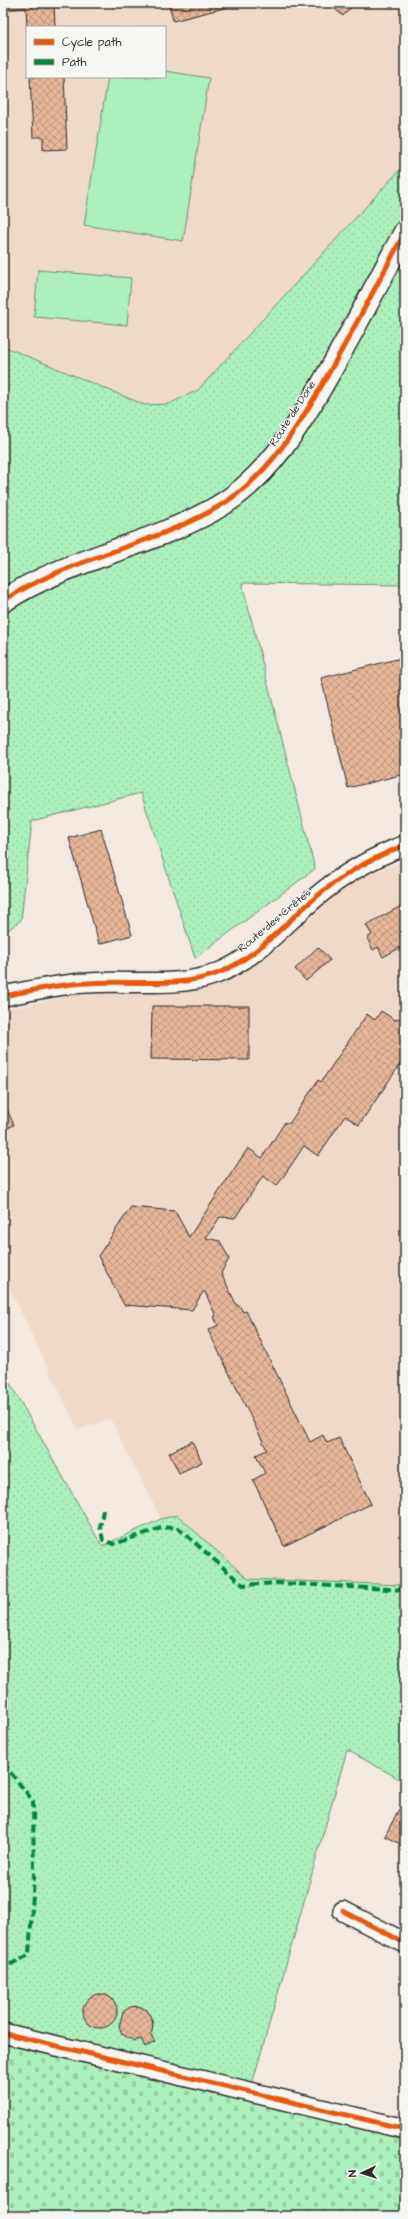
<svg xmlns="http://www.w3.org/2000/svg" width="408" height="2219" viewBox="0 0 408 2219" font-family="'Architects Daughter',sans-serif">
<defs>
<pattern id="grass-dots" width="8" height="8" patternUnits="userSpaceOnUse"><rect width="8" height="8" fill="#acf1bc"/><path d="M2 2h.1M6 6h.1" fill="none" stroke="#94cfa2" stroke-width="1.8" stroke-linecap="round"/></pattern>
<pattern id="cemetery-stones" width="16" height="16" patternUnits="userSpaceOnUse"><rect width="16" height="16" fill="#acf1bc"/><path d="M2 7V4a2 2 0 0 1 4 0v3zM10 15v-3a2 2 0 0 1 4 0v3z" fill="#94cfa2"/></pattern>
<pattern id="building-cross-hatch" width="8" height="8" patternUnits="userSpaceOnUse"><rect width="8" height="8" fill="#e7b698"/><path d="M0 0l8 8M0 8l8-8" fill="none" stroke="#bb947c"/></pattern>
</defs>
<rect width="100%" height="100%" fill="#f3e9e0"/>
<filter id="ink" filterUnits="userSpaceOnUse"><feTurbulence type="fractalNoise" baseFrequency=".025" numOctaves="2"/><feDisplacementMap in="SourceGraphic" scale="8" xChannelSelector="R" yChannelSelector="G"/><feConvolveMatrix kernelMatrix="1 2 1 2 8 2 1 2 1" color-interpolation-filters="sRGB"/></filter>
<g filter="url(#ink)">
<path fill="#efdaca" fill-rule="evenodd" d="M 3,3 L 405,3 L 405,164 L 198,390 L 169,404 L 145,405 L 3,346 ZM 27,27 L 165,27 L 165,77 L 27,77 Z
M 405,861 L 405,1585 L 248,1579 L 177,1516 L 161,1519 L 110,1419 L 78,1430 L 3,1275 L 3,1010 L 97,990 L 199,987 L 235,977 L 278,948 L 315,911 L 356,879 Z"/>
<path fill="url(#grass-dots)" stroke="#6c8e74" d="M 405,164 L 405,585 L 242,583 L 315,869 L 195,958 L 141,793 L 32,821 L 21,920 L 3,934 L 3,346 L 145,405 L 169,404 L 198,390 Z
M 3,1371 L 102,1546 L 161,1519 L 177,1515 L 248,1579 L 405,1585 L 405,1782 L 347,1750 L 247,2102 L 3,2044 Z"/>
<path fill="url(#cemetery-stones)" stroke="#6c8e74" d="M 3,2044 L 405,2139 L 405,2216 L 3,2216 Z"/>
<path fill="#acf1bc" stroke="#6c8e74" d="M 165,71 L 209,78 L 183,241 L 84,225 L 108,77 L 165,77 Z
M 38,270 L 131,278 L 127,325 L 34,317 Z"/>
<path fill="url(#building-cross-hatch)" stroke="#2b2b2b" d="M 3,3 L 54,3 L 55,27 L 27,27 L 26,8 L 3,10 Z
M 169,3 L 244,3 L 173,21 Z
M 328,3 L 355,3 L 343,16 Z
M 30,77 L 64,77 L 67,149 L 43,150 L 43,137 L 33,137 Z
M 405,657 L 405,774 L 348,788 L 321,678 Z
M 101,829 L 132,935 L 99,944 L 69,838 Z
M 405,904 L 405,945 L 383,957 L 378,947 L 373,950 L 367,938 L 372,935 L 366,925 Z
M 318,947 L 330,960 L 306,981 L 295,969 Z
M 152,1006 L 249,1006 L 249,1060 L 151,1059 Z
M 381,1011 L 395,1020 L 402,1018 L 405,1028 L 405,1057 L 359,1125 L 345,1116 L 318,1156 L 304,1146 L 277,1186 L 263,1176 L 235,1218 L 220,1217 L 206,1238 L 220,1241 L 229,1259 L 221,1273 L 237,1306 L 239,1305 L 243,1312 L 246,1311 L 310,1442 L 323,1435 L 327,1443 L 339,1438 L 371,1504 L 284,1546 L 253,1480 L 265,1473 L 256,1455 L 267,1450 L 208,1330 L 218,1325 L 214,1317 L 216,1316 L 205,1292 L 203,1292 L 192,1310 L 124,1305 L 98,1256 L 131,1207 L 175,1211 L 189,1237 L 248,1148 L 262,1158 L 285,1122 L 289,1124 L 318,1080 L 321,1082 L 367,1014 L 375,1020 Z
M 3,1101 L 14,1125 L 3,1130 Z
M 192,1441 L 202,1462 L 179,1473 L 169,1453 Z
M 399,1809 L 405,1812 L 405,1846 L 385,1836 Z
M83 2011a17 17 0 1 1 34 0a17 17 0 1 1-34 0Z
M 138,2006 L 147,2010 L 153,2022 L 152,2032 L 150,2034 L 155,2042 L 145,2047 L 141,2039 L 134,2041 L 122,2034 L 119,2026 L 123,2012 L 130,2007 Z"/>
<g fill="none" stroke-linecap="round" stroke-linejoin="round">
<g stroke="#2b2b2b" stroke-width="22">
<path id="minor" d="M 3,996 C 31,991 58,984 87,983 C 126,980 179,988 216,974 C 261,956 289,917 326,889 C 350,870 377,856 405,845
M 343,1911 L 405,1943
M 3,2033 L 405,2129"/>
</g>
<g stroke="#2b2b2b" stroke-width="25">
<path id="tertiary" d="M 3,601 C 65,560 145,547 211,511 C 267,481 300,424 330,371 C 356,325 380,279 405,232"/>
</g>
<use href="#minor" stroke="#f6f6f2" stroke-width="19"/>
<use href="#tertiary" stroke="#f6f6f2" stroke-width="22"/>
<path stroke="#00873e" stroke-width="4" stroke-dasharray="8 4" stroke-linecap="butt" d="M 103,1510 L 100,1527 L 103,1540 L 114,1544 L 161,1528 L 177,1527 L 243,1585 L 278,1583 L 405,1590
M 3,1763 L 33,1801 L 34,1878 L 29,1955 L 3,1968"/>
<g stroke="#f6f6f2" stroke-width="8">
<path id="cycleway" d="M 3,601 C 65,560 145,547 211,511 C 267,481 300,424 330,371 C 356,325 380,279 405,232
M 3,996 C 31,991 58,984 87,983 C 126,980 179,988 216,974 C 261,956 289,917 326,889 C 350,870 377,856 405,845
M 343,1911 L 405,1943
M 3,2033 L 405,2129"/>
</g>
<use href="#cycleway" stroke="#e8590c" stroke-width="5"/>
</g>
</g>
<g text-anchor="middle" stroke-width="3" stroke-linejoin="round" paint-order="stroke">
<g font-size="11" fill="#2b2b2b" stroke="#f6f6f2">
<text transform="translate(292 413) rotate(-57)" y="4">Route de Done</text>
<text transform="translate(274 920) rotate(-40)" y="4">Route des Crêtes</text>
</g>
</g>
<rect width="408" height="2219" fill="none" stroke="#f6f6f2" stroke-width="16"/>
<rect x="8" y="8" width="392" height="2203" fill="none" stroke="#2b2b2b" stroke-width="1.5" filter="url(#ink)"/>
<rect x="26" y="26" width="140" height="52" fill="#f6f6f2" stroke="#a5a5a2"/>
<rect x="34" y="39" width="20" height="6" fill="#e8590c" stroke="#a5a5a2"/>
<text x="62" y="46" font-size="12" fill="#2b2b2b">Cycle path</text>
<rect x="34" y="59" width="20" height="6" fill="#00873e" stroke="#a5a5a2"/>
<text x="62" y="66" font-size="12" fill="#2b2b2b">Path</text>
<g transform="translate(362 2173) rotate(266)" stroke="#f6f6f2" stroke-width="3" paint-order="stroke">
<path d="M0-3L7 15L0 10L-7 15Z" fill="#2b2b2b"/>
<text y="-6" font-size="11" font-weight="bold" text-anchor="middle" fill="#2b2b2b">N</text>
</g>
</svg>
